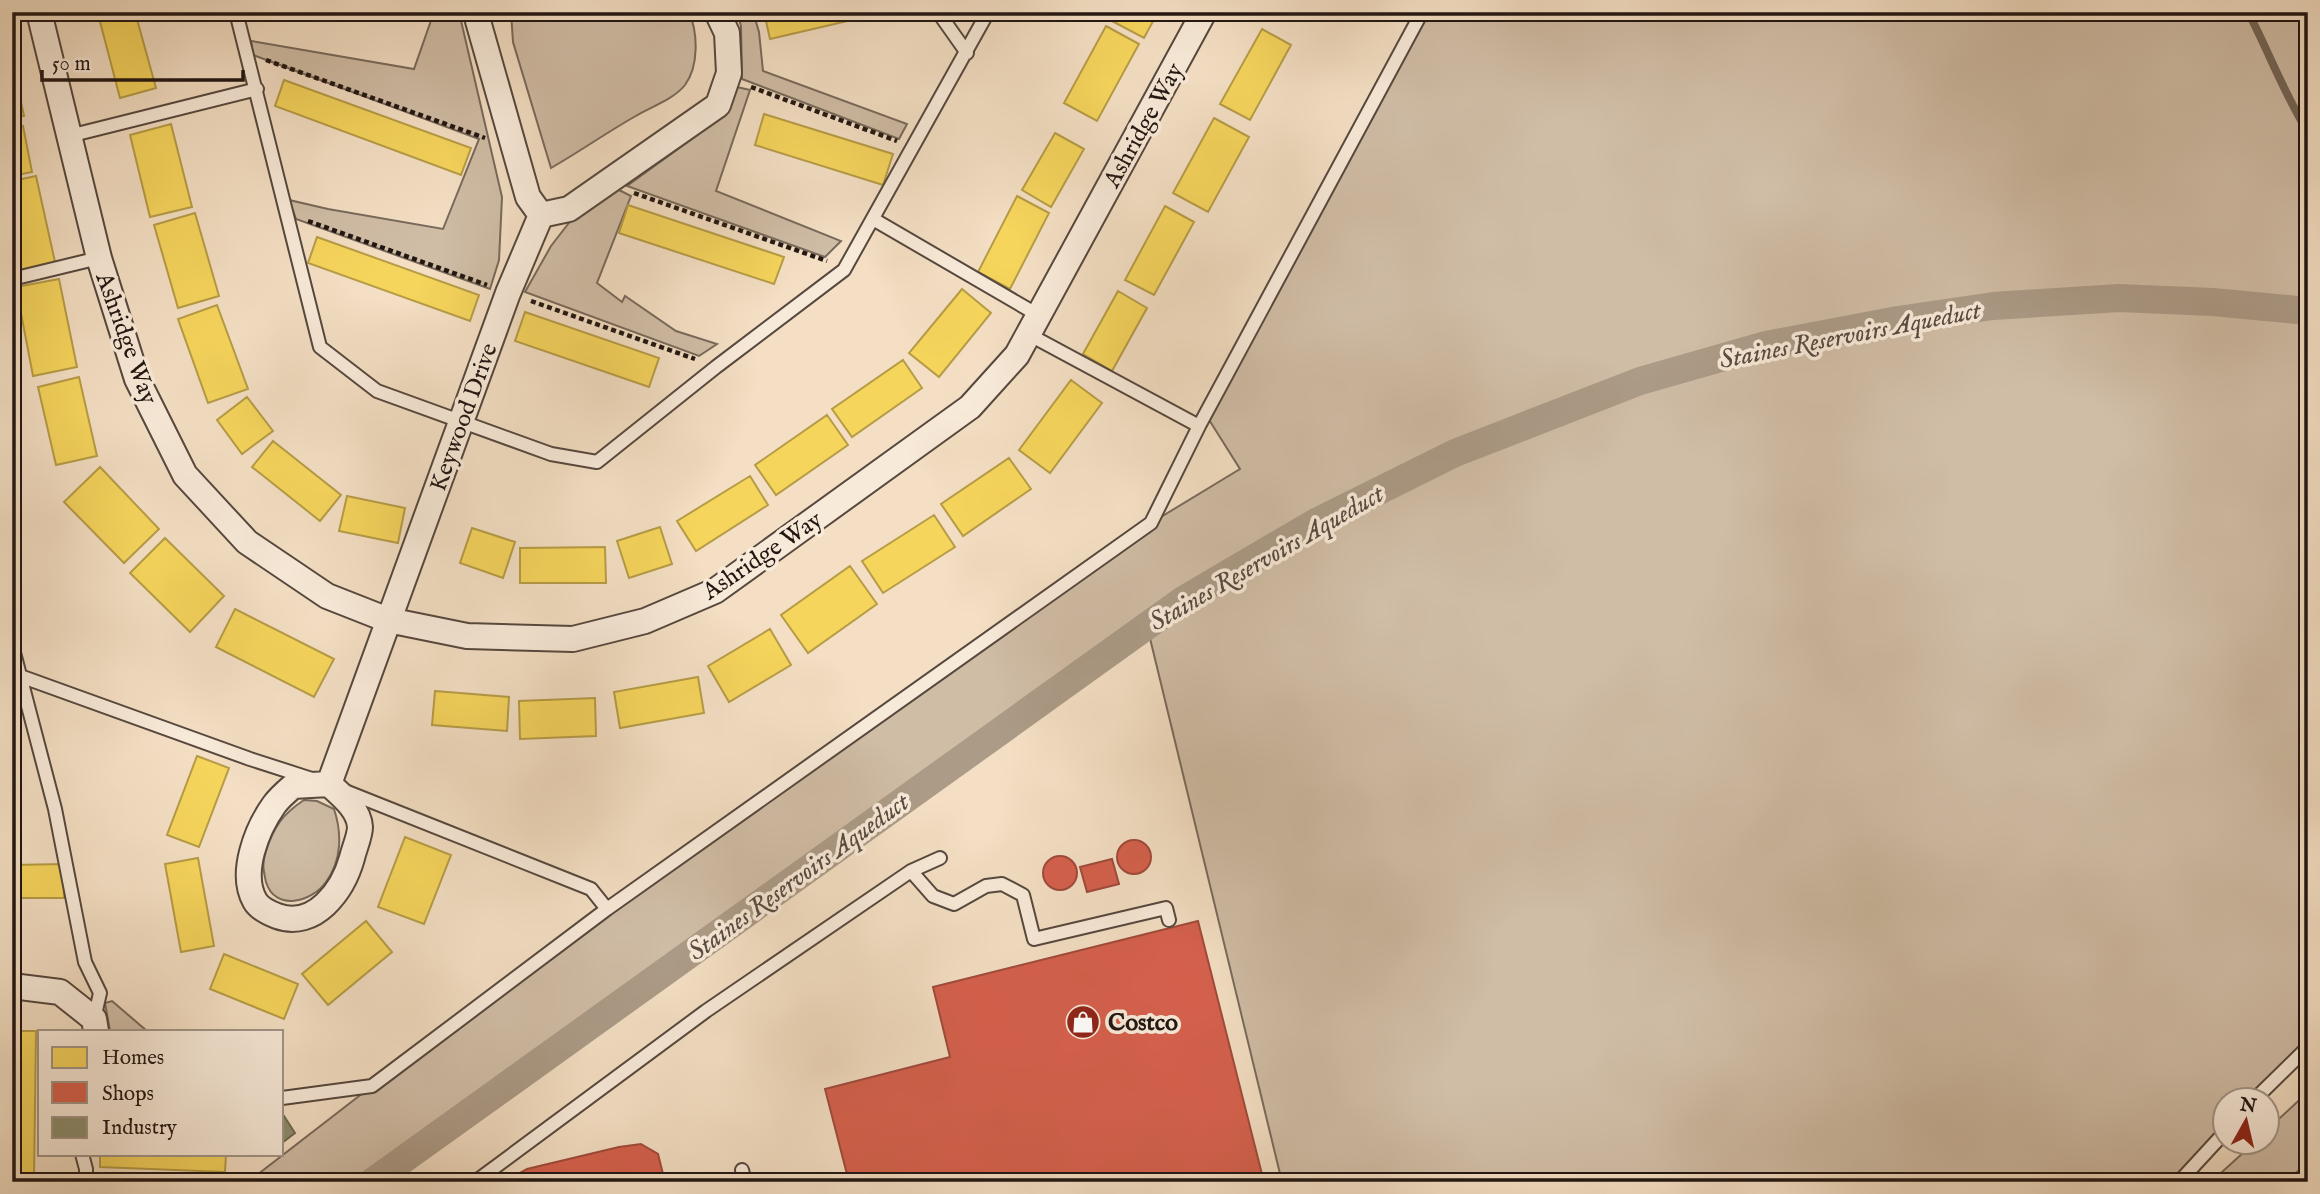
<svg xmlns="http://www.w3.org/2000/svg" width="2320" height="1194" viewBox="0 0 2320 1194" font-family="'IM FELL English',serif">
<rect width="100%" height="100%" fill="#f4dfc4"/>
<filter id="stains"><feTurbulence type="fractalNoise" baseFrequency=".00286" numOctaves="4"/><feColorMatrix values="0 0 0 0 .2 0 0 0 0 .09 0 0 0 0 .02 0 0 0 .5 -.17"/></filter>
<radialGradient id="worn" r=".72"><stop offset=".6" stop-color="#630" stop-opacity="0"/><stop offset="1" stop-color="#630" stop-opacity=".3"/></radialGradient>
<path fill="#d0bda6" stroke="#786a5c" stroke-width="2" d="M 434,12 L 459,12 L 502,197 L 499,260 L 490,289 L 296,219 L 289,200 L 328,209 L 443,229 L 479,139 L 253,55 L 251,41 L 414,69 Z
M 511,12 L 689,12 C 698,33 699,66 685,85 C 673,100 650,107 634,117 C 606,133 579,152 551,168 L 513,42 Z
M 737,12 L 753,12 L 759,32 L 763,71 L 907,124 L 899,139 L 742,79 L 741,26 Z
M 1422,12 L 2308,12 L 2308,1047 L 2254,1099 L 2226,1100 L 2225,1131 L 2179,1182 L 1282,1182 L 1147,626 L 372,1182 L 248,1182 L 372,1086 L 1151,523 L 1240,469 L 1206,415 Z
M 737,87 L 750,90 L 716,191 L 841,241 L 825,257 L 627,186 L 719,119 Z
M 617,189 L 631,196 L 597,283 L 622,302 L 625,296 L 676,331 L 717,344 L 699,356 L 525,292 L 551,246 L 572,219 Z
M 304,800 L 317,801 L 334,809 C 342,833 342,860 326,882 C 312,902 275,912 266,882 C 263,869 262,863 266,851 C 274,826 283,814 304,800 Z
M 112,1001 L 147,1031 L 110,1031 L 105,1003 Z
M 2308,1092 L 2308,1164 L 2283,1182 L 2211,1182 L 2255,1142 L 2268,1142 L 2268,1129 Z"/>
<path fill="#f6d55c" stroke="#b69c46" stroke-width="2" d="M 106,12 L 135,12 L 156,88 L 120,98 L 98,14 Z
M 764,12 L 882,12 L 882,13 L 770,39 Z
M 1114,12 L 1158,12 L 1144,38 L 1110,20 Z
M 1106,26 L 1139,44 L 1097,121 L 1064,103 Z
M 1262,29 L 1291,45 L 1250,120 L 1220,104 Z
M 12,61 L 24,116 L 12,118 Z
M 284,80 L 471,148 L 461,175 L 275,106 Z
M 764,114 L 893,154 L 883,185 L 755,145 Z
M 1214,118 L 1249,137 L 1208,212 L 1173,193 Z
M 171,124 L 192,207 L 150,217 L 130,135 Z
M 23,126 L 32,172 L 12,176 L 12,128 Z
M 1055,133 L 1084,149 L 1051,207 L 1022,190 Z
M 36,176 L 55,262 L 12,272 L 12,181 Z
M 1017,196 L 1049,213 L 1010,289 L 978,272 Z
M 628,205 L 784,257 L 774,284 L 619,233 Z
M 1165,206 L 1194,222 L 1154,295 L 1125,280 Z
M 195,213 L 219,296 L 178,308 L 154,225 Z
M 317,237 L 479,295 L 470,321 L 308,263 Z
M 59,279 L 77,367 L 33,376 L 16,287 Z
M 962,289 L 991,313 L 939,377 L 909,353 Z
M 1118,291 L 1147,308 L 1112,371 L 1083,354 Z
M 217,305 L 248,389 L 208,403 L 178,319 Z
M 525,312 L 659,358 L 649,387 L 515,341 Z
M 903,360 L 922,388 L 852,437 L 832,409 Z
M 79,377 L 97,456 L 56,465 L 38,387 Z
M 1071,380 L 1102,403 L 1050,473 L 1019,450 Z
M 247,397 L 273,431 L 242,454 L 217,420 Z
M 827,415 L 848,445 L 776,495 L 755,465 Z
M 273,441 L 341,495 L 320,521 L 252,467 Z
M 1009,458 L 1031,489 L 963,536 L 941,504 Z
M 100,467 L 159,529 L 124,563 L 64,502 Z
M 750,476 L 768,505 L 696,551 L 677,521 Z
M 347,496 L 405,508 L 398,543 L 339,531 Z
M 934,515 L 955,547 L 883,593 L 862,561 Z
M 660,527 L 672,564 L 629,578 L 617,541 Z
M 472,528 L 515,542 L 503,578 L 460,563 Z
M 165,538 L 224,596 L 190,632 L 130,573 Z
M 605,547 L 606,583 L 520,583 L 520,548 Z
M 850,566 L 877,604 L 808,653 L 781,615 Z
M 235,609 L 334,659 L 314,697 L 216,647 Z
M 770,629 L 791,665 L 729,702 L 708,666 Z
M 698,677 L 704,713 L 620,728 L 614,692 Z
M 435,691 L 509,697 L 507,731 L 432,725 Z
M 595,698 L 596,736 L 520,739 L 519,701 Z
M 197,756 L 229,768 L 199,847 L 167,835 Z
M 405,837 L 451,855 L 424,924 L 378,907 Z
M 198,858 L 214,946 L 181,952 L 165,864 Z
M 63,864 L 64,898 L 12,898 L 12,865 Z
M 366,921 L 392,952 L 328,1005 L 302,974 Z
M 224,954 L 298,984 L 284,1019 L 210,989 Z
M 12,1031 L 36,1031 L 34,1178 L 12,1178 Z
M 100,1154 L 226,1154 L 225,1172 L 100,1167 Z"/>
<path fill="#d6604d" stroke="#a04a3b" stroke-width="2" d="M1117 857a17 17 0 1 1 34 0a17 17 0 1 1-34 0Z
M1043 873a17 17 0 1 1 34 0a17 17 0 1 1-34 0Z
M 1112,859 L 1119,884 L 1087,892 L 1080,867 Z
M 1198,921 L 1264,1182 L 849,1182 L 825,1089 L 950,1057 L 933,987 Z
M 641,1144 L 658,1154 L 665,1182 L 509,1182 L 511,1178 L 527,1169 L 619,1147 Z"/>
<path fill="#8c8c6e" stroke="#6c6952" stroke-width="2" d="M 284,1116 L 295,1133 L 282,1143 L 282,1118 Z"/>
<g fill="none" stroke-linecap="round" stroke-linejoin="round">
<path stroke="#746658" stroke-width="8" d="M 2248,12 C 2269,52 2284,94 2308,132"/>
<path stroke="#ac9b87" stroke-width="28" d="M 372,1182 L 1183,600 L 1316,522 L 1455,453 L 1640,381 L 1766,345 L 1898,320 L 1993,306 L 2119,298 L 2213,302 L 2308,311"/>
<g stroke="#56483e" stroke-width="16">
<path id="service" d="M 236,12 L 320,347 L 377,391 L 551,454 L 597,462 L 716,367 L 844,270 L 988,12
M 938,12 L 967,53
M 69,136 L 257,89
M 873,219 L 1038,315
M 12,279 L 99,258
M 1028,334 L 1199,426
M 12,645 L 55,809 L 85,962 L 100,993 L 94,1019
M 20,676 L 250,759 L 312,779
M 345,791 L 591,889 L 607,909
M 911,871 L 933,896 L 954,904 L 986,886 L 1002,884 L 1023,895 L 1034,939 L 1166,908 L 1169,920
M 282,1098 L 372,1086 L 607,909 L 1151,523 L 1199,426 L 1422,12
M 2254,1100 L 2308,1047
M 82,1154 L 86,1169 L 86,1182
M 742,1170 L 745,1182
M 475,1182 L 706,1011 L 911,871 L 940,858
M 2179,1182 L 2226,1131"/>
</g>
<g stroke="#56483e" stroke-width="28">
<path id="minor" d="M 39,12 L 99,258 L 137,379 L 185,475 L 247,542 L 327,596 L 388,620 L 467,636 L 573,639 L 645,621 L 715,591 L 970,407 L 1017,355 L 1204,12
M 541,215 L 569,209 L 718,105 L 729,73 L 727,33 L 717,12
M 329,784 L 508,293 L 541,215 L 528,197 L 478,21 L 481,12
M 329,784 C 341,795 359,809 360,827 C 360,836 354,849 352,858 C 343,890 315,930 277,916 C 269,913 259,908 255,901 C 239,873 257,829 274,805 C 279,798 286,792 293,786 Z
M 12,986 L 60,992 L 94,1019 L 96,1031"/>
</g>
<path stroke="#211612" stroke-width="4.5" stroke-dasharray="5 3.5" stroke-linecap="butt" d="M 266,60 L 485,138
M 751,87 L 897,141
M 634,193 L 827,261
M 308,221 L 487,285
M 531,301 L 695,359"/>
<use href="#service" stroke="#f8ead9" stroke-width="12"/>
<use href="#minor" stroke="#f8ead9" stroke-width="24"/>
</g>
<defs>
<g id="shop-disc" transform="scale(1.75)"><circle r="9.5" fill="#8f2418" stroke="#f8ead9"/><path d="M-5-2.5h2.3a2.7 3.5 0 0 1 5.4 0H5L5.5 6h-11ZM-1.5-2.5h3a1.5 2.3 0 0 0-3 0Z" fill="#fff"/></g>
</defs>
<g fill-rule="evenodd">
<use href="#shop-disc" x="1083" y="1022"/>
</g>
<g text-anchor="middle" stroke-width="7" stroke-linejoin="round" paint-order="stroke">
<g font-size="24" fill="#211612" stroke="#f8ead9">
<text transform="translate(1143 125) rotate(-61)" y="8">Ashridge Way</text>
<text transform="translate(127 338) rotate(70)" y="8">Ashridge Way</text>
<text transform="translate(463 417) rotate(-70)" y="8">Keywood Drive</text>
<text transform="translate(762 555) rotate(-34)" y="8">Ashridge Way</text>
</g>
<g font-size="24" font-weight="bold" fill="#211612" stroke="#f8ead9" text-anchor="start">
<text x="1108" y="1030">Costco</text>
</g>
<g font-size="26" font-style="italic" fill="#594b41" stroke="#f8ead9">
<text transform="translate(1850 334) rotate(-11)" y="9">Staines Reservoirs Aqueduct</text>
<text transform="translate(1266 557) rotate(-30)" y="9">Staines Reservoirs Aqueduct</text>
<text transform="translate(798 876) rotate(-36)" y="9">Staines Reservoirs Aqueduct</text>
</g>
</g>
<rect width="2320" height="1194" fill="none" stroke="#f4dfc4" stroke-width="42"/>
<rect x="14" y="14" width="2292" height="1166" fill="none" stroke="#211612" stroke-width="3.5"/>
<rect x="21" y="21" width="2278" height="1152" fill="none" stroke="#211612" stroke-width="2"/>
<rect x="38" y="1030" width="245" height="126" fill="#f8ead9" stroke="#a29589" stroke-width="2"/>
<rect x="52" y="1047" width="35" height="21" fill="#f6d55c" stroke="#a29589" stroke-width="2"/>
<text x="102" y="1064" font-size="21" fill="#211612">Homes</text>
<rect x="52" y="1082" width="35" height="21" fill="#d6604d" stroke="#a29589" stroke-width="2"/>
<text x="102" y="1100" font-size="21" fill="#211612">Shops</text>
<rect x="52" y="1117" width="35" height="21" fill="#8c8c6e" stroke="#a29589" stroke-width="2"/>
<text x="102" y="1134" font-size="21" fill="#211612">Industry</text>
<g transform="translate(2246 1121) rotate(8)"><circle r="33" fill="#f8ead9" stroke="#a29589" stroke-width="2"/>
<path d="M0-5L12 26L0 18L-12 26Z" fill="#8f2418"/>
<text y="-10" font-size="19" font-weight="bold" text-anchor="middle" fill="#211612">N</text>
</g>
<path d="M42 70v10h201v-10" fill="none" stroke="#211612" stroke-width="3.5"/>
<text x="52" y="70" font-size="21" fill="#211612" stroke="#f8ead9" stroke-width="5" paint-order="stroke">50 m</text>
<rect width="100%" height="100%" filter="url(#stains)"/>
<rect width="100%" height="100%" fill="url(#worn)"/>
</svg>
